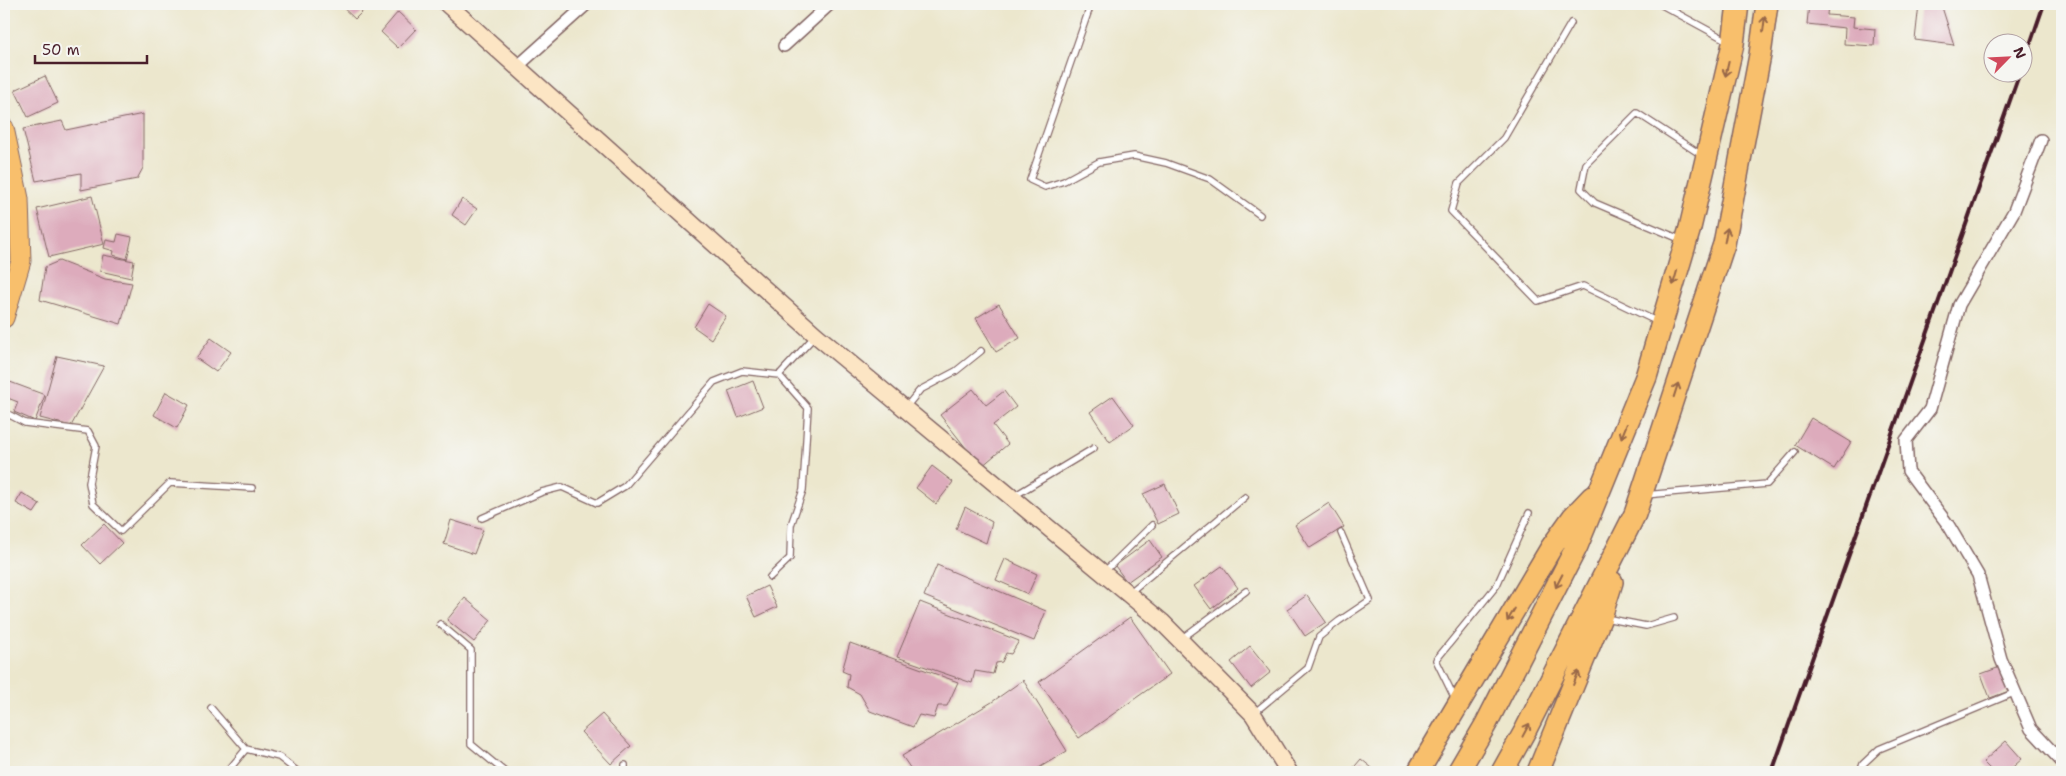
<svg xmlns="http://www.w3.org/2000/svg" width="2066" height="776" viewBox="0 0 2066 776" font-family="'Shantell Sans',sans-serif">
<rect width="100%" height="100%" fill="#f6f6f2"/>
<filter id="ink" filterUnits="userSpaceOnUse"><feTurbulence type="fractalNoise" baseFrequency=".02" numOctaves="2"/><feDisplacementMap in="SourceGraphic" scale="10" xChannelSelector="R" yChannelSelector="G"/><feConvolveMatrix kernelMatrix="1 2 1 2 8 2 1 2 1" color-interpolation-filters="sRGB"/></filter>
<filter id="wash" filterUnits="userSpaceOnUse"><feTurbulence type="fractalNoise" baseFrequency=".0096" numOctaves="4" result="noise"/><feDisplacementMap in="SourceGraphic" scale="20" xChannelSelector="R" yChannelSelector="G"/><feGaussianBlur stdDeviation="1.12" result="paint"/><feColorMatrix in="noise" values="0 0 0 0 0 0 0 0 0 0 0 0 0 0 0 0 0 1.4 0 .05"/><feComposite in="paint" operator="in"/></filter>
<g filter="url(#wash)">
<rect width="100%" height="100%" fill="#ece7cd"/>
<g id="blocks">
<path fill="#ddabbc" d="M 339,4 L 370,4 L 355,19 Z
M 1809,4 L 1828,4 L 1827,15 L 1854,17 L 1853,27 L 1875,29 L 1874,46 L 1844,44 L 1845,28 L 1807,24 Z
M 1919,4 L 1941,4 L 1954,45 L 1915,40 Z
M 398,12 L 416,29 L 398,48 L 381,32 Z
M 45,76 L 58,103 L 28,117 L 15,90 Z
M 143,114 L 143,168 L 137,179 L 81,190 L 81,173 L 36,181 L 23,129 L 62,121 L 66,130 Z
M 92,196 L 104,244 L 49,257 L 37,209 Z
M 462,199 L 477,209 L 466,225 L 452,215 Z
M 118,234 L 132,237 L 127,259 L 113,255 L 114,251 L 104,248 L 106,240 L 116,242 Z
M 103,255 L 134,261 L 131,278 L 100,271 Z
M 59,261 L 105,279 L 132,283 L 121,324 L 40,300 L 45,267 Z
M 708,304 L 726,316 L 711,339 L 694,327 Z
M 999,304 L 1020,338 L 996,352 L 976,318 Z
M 211,338 L 231,352 L 216,372 L 196,358 Z
M 57,356 L 104,366 L 71,426 L 40,418 Z
M 753,381 L 763,407 L 738,417 L 728,391 Z
M 10,382 L 45,395 L 35,421 L 14,412 L 18,402 L 5,397 Z
M 973,389 L 986,405 L 1004,391 L 1016,407 L 993,425 L 1008,444 L 981,467 L 940,415 Z
M 166,392 L 189,405 L 177,428 L 154,415 Z
M 1113,396 L 1134,425 L 1110,442 L 1090,412 Z
M 1811,418 L 1851,442 L 1834,469 L 1795,445 Z
M 932,466 L 953,482 L 936,504 L 916,488 Z
M 1165,484 L 1179,514 L 1158,524 L 1143,494 Z
M 22,493 L 40,504 L 34,513 L 16,503 Z
M 1329,503 L 1344,527 L 1310,548 L 1295,525 Z
M 965,507 L 992,522 L 986,543 L 956,529 Z
M 451,520 L 483,530 L 474,554 L 444,544 Z
M 104,524 L 122,543 L 100,564 L 82,545 Z
M 1150,540 L 1162,557 L 1127,582 L 1115,566 Z
M 1005,559 L 1037,574 L 1028,594 L 996,580 Z
M 937,565 L 1046,611 L 1034,641 L 924,596 Z
M 1222,566 L 1238,588 L 1211,609 L 1194,586 Z
M 767,586 L 777,607 L 756,617 L 746,596 Z
M 1307,595 L 1326,622 L 1305,636 L 1287,609 Z
M 465,598 L 491,620 L 474,642 L 447,620 Z
M 920,602 L 1019,641 L 1011,654 L 1006,653 L 1002,662 L 996,663 L 993,674 L 975,671 L 972,683 L 897,657 Z
M 1130,617 L 1170,674 L 1079,738 L 1039,682 Z
M 850,643 L 958,682 L 947,706 L 938,706 L 934,718 L 919,715 L 913,727 L 870,711 L 860,694 L 847,687 L 849,674 L 842,671 Z
M 1250,646 L 1271,672 L 1251,688 L 1231,662 Z
M 2000,667 L 2009,691 L 1990,698 L 1981,674 Z
M 1023,680 L 1067,751 L 1032,772 L 913,772 L 902,756 L 992,702 Z
M 602,714 L 631,746 L 611,764 L 581,732 Z
M 2006,741 L 2022,759 L 2007,772 L 1993,772 L 1983,762 Z
M 1361,759 L 1377,772 L 1350,772 Z"/>
</g>
</g>
<g filter="url(#ink)">
<use href="#blocks" fill-opacity="0" stroke="#836564" stroke-width="1"/>
<g fill="none" stroke-linecap="round" stroke-linejoin="round">
<g stroke="#836564" stroke-width="8">
<path id="lane" d="M 1091,4 L 1030,180 L 1045,187 L 1064,181 L 1099,162 L 1134,156 L 1166,163 L 1210,179 L 1260,215
M 1660,4 L 1728,41
M 1571,23 L 1504,138 L 1459,183 L 1451,211 L 1538,301 L 1583,286 L 1658,322
M 1682,240 L 1595,203 L 1581,189 L 1586,164 L 1637,113 L 1703,156
M 906,407 L 920,390 L 956,371 L 981,351
M 4,412 L 25,423 L 88,431 L 96,446 L 89,483 L 93,504 L 121,531 L 170,483 L 252,488
M 1645,495 L 1767,484 L 1795,452
M 1014,496 L 1094,448
M 482,518 L 542,492 L 562,487 L 597,503 L 625,486 L 714,382 L 742,371 L 779,375 L 814,337
M 1104,572 L 1152,525
M 770,577 L 790,558 L 791,525 L 803,490 L 808,408 L 779,375
M 1129,593 L 1245,497
M 1605,618 L 1646,626 L 1674,618
M 440,624 L 471,650 L 471,744 L 505,772
M 1181,639 L 1246,591
M 1455,699 L 1436,660 L 1497,585 L 1529,513
M 211,708 L 246,749 L 279,757 L 298,772
M 1254,713 L 1308,668 L 1319,637 L 1339,621 L 1370,600 L 1341,533
M 625,765 L 625,772
M 227,772 L 246,749
M 1860,772 L 1863,764 L 1879,749 L 2016,692"/>
</g>
<g stroke="#836564" stroke-width="14">
<path id="street" d="M 784,46 L 830,4
M 518,66 L 587,4
M 2041,140 L 2014,211 L 1959,305 L 1930,409 L 1906,440 L 1908,471 L 1949,526 L 1978,575 L 2001,659 L 2031,729 L 2062,762"/>
</g>
<g stroke="#836564" stroke-width="19">
<path id="secondary" d="M 447,4 L 816,335 L 1162,622 L 1253,714 L 1289,772"/>
</g>
<g stroke="#836564" stroke-width="21">
<path id="primary" d="M 4,128 L 19,199 L 21,261 L 4,318"/>
</g>
<g stroke="#836564" stroke-width="24">
<path id="highway" d="M 1418,772 L 1551,548 L 1573,517 L 1592,497
M 1458,772 L 1486,724 L 1577,546 L 1646,377 L 1690,228 L 1733,44 L 1738,4
M 1502,772 L 1526,729 L 1635,514 L 1724,244 L 1760,55 L 1767,4
M 1538,772 L 1601,617 L 1612,582"/>
</g>
<use href="#lane" stroke="#fff" stroke-width="5.5"/>
<use href="#street" stroke="#fff" stroke-width="11"/>
<use href="#secondary" stroke="#fce5c4" stroke-width="16"/>
<use href="#primary" stroke="#f8bf6c" stroke-width="19"/>
<use href="#highway" stroke="#f8bf6c" stroke-width="21"/>
<path stroke="#4a1f2b" stroke-width="4" d="M 2024,62 L 2044,4
M 1772,772 L 2020,72"/>
</g>
<defs><path id="oneway-shaft" d="M-6 0H5M1.5-3L5.5 0L1.5 3" fill="none" stroke-width="1.6" stroke-linecap="round" stroke-linejoin="round" transform="scale(1.25)"/></defs>
<g stroke="#986748">
<use href="#oneway-shaft" transform="translate(1764 24) rotate(-83)"/>
<use href="#oneway-shaft" transform="translate(1727 69) rotate(103)"/>
<use href="#oneway-shaft" transform="translate(1726 235) rotate(-79)"/>
<use href="#oneway-shaft" transform="translate(1675 278) rotate(106)"/>
<use href="#oneway-shaft" transform="translate(1676 390) rotate(-72)"/>
<use href="#oneway-shaft" transform="translate(1624 431) rotate(112)"/>
<use href="#oneway-shaft" transform="translate(1559 581) rotate(117)"/>
<use href="#oneway-shaft" transform="translate(1511 615) rotate(121)"/>
<use href="#oneway-shaft" transform="translate(1576 678) rotate(-68)"/>
<use href="#oneway-shaft" transform="translate(1526 730) rotate(-62)"/>
</g>
</g>
<rect width="2066" height="776" fill="none" stroke="#f6f6f2" stroke-width="20"/>
<g transform="translate(2008 58) rotate(66)"><circle r="24" fill="#f6f6f2" stroke="#b1a0a2"/>
<path d="M0-4L9 19L0 12L-9 19Z" fill="#d1495b"/>
<text y="-8" font-size="14" font-weight="bold" text-anchor="middle" fill="#4a1f2b">N</text>
</g>
<path d="M35 55v8h112v-8" fill="none" stroke="#4a1f2b" stroke-width="2.5"/>
<text x="42" y="55" font-size="15" fill="#4a1f2b" stroke="#f6f6f2" stroke-width="4" paint-order="stroke">50 m</text>
</svg>
